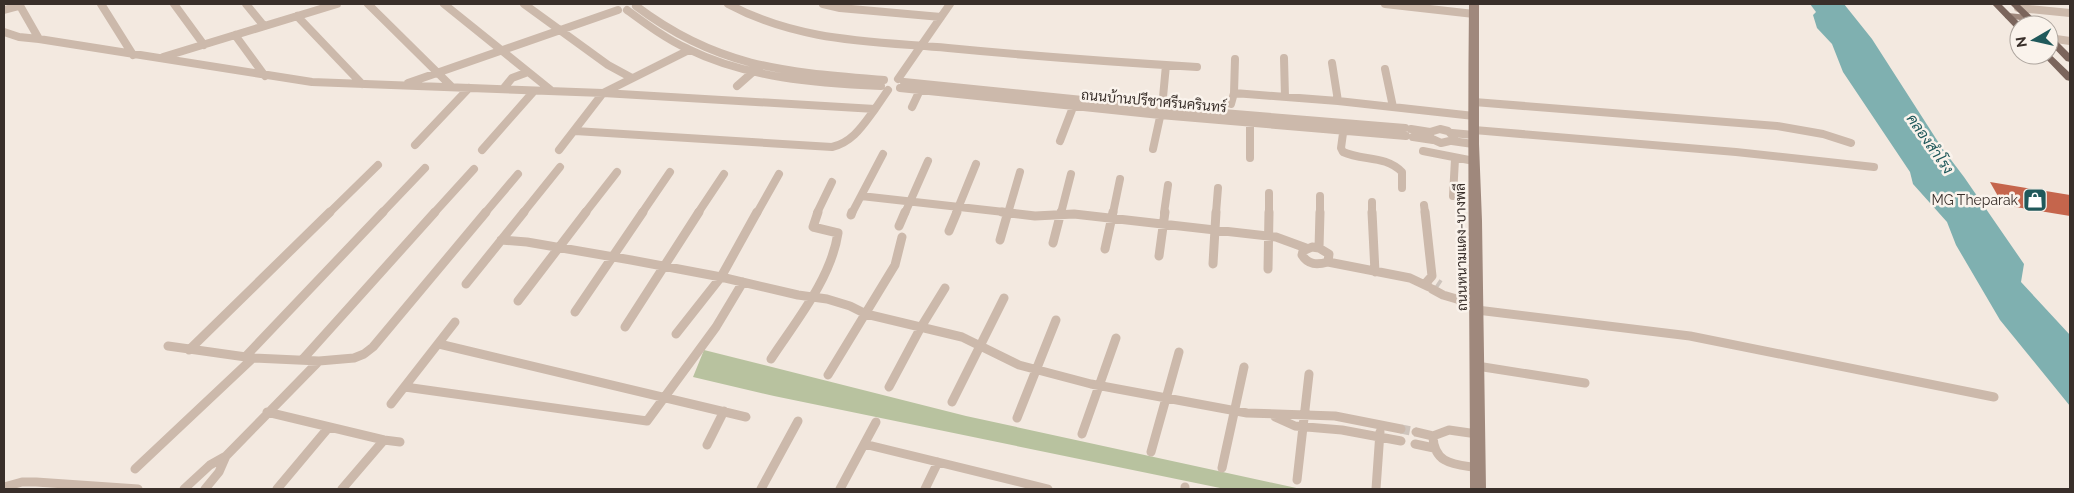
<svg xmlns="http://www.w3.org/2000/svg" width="2074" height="493" viewBox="0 0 2074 493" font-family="Raleway,Sarabun,sans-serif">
<rect width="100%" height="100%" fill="#f3e9e0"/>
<path fill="#b8c29f" d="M 704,350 L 966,416 L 1301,489 L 1225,489 L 774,396 L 693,377 Z"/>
<path fill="#7fb0b0" d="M 1810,4 L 1844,4 L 1872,39 L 1942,148 L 1964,177 L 2024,264 L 2021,282 L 2070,335 L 2070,406 L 2000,320 L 1956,245 L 1947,222 L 1913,184 L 1910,172 L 1843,72 L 1832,44 L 1817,28 L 1813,15 L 1816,12 Z"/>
<path fill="#c5654c" d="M 1990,182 L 2070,195 L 2070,216 L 2003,205 Z"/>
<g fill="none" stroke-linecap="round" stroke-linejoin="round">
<path stroke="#cec4bc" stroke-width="9" stroke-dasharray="9 5" stroke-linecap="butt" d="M 1437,283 L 1440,285
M 1401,429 L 1416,432"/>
<path stroke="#ccb9ab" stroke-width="8" d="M 19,4 L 39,39 L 312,82 L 603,93 L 875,109 L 888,90
M 101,4 L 133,55
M 174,4 L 204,45
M 246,4 L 264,26
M 368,4 L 451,86
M 444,4 L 552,91
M 524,4 L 608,65 L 632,78
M 728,4 C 799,42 870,41 948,48 C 1031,56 1114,62 1197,67
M 823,4 L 840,8 L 941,17
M 1385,4 L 1474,14
M 636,6 C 718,68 785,72 884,80
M 2018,8 L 2070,13
M 4,10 L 19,6
M 627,10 C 646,24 666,39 688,49 C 747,78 816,83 881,86
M 297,16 L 362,84
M 4,32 L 19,37 L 39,39
M 235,35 L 265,76
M 2049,38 L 2070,41
M 163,57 L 337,4
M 1284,58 L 1285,97
M 1332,63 L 1338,101
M 1385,69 L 1393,107
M 898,79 L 950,4
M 904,82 L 1162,108 L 1405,128
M 408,83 L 618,10
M 737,86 L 754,71
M 900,88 L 1160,115 L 1406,136
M 503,89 L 512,78 L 528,72
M 1234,93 L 1338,101 L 1474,116
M 1474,102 L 1777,126 L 1823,134 L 1851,143
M 1231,104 L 1234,93 L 1235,59
M 912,107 L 920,90
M 1250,118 L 1250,158
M 1344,126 L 1341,148 L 1343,152 C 1363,161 1385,155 1402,172 L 1402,188
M 1411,129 L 1430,132
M 1440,129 L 1448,131 L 1454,137 L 1454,140 L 1441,143 L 1430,138 L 1430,132 Z
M 1474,130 L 1736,152 L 1874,167
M 575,131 L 832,147 C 853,142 863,125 875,109
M 1452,133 L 1474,135
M 1413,137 L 1433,140
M 1060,141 L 1075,102
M 1452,141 L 1473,144
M 415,145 L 469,88
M 1153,149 L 1162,108 L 1166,65
M 482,150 L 534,91
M 559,150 L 603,93 L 689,50
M 1423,151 L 1474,161
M 861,196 L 1013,213
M 1453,196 L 1455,159
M 1372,202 L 1372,213
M 1424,205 L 1425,213
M 329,213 L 378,165
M 382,213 L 425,168
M 434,213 L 474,169
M 485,213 L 518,174
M 523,213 L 560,167
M 585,213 L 617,172
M 642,213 L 670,172
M 698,213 L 724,174
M 757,213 L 779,174
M 817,213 L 832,182
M 852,213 L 883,154
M 905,213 L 928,161
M 956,213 L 976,164
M 1008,213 L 1020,172
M 1061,213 L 1071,174
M 1113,213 L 1120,179
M 1164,213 L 1168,185
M 1216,213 L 1218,188
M 1269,213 L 1269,193
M 1320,213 L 1320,196"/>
<path stroke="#ccb9ab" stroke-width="9" d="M 1002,212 L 1035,216 L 1074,214 L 1276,237 L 1306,248
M 1372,212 L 1375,272
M 1425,212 L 1432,276 L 1425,284
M 851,215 L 852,212
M 899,226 L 905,212
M 949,231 L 957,212
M 501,240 L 527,242 L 631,260 L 721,277 L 798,295 L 827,299 L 850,306 L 866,314 L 962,337 L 1019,365 L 1091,384 L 1247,413 L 1335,416 L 1401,429
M 1000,240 L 1008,212
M 1053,243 L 1061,212
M 1312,247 L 1319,248 L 1329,254 L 1328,262 C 1317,265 1308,265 1302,255 L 1303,251 Z
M 1319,248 L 1320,212
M 1105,249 L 1113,212
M 1159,256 L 1165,212
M 1328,262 L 1410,278 L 1429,287
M 1213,264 L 1216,212
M 1268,269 L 1269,212
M 466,284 L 524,212
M 1432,289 L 1443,295 L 1477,305
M 518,301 L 586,212
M 1477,310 L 1690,336 L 1994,397
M 575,312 L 643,212
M 625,327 L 699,212
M 676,334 L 721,277 L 757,212
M 439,344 L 746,417
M 168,346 L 253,358 L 319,361 L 354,358 L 364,354 L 373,347 L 486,212
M 189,350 L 330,212
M 246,356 L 383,212
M 771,359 C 796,321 831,279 838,233 L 813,227 L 818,212
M 302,360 L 435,212
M 1477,366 L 1585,383
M 828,375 L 895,265 L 902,237
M 405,387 L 647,421 L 716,327 L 743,282
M 889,387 L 921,327 L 945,288
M 952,402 L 1004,298
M 391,404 L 455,322
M 267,412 L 384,440 L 400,442
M 1275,417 L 1295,426 L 1342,430 L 1401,441
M 1017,418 L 1056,320
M 1416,432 L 1433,436
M 1082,434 L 1116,338
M 1477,434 L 1449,430 L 1433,436 C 1434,465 1455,464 1478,468
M 864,444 L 1048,489
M 1415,444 L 1434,448
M 707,445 L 724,411
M 1151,452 L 1179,352
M 1222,468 L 1244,367
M 135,469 L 253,358
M 1297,480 L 1309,374
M 4,487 L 22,482 L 36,482 L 138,489
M 1185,487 L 1185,489
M 184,489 L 210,465 L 226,456 L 319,361
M 205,489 L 219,472 L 226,456
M 277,489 L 329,427
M 342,489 L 384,440
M 761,489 L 798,421
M 840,489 L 876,422
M 925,489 L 938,462
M 1376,489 L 1380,432"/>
<path fill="#9f887c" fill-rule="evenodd" d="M 1469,4 L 1479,4 L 1479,144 L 1482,221 L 1486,489 L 1470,489 C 1470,327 1467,166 1469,4 Z
M 2008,13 L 2028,15 L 2033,18 L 2028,21 L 2005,18 L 2005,14 Z"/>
<path fill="#7b655c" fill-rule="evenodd" d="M 1992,4 L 2001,4 L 2022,25 L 2019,25 L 2019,30 L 2016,29 Z
M 2010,4 L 2019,4 L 2041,25 L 2031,25 Z
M 2049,35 L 2052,36 L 2070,54 L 2070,62 L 2066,61 L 2049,43 Z
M 2049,53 L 2070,73 L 2070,81 L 2066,80 L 2042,55 L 2049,55 Z"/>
</g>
<defs>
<g id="shop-square" transform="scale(1.25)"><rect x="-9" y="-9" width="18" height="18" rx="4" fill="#20595b" stroke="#faf3ec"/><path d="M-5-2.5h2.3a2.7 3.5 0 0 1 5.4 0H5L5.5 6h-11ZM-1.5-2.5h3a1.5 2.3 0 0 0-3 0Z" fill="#fff"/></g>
</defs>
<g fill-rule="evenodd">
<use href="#shop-square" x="2035" y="200"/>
</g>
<g text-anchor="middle" stroke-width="5" stroke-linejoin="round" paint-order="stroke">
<g font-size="14" fill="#392f2a" stroke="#faf3ec">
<text transform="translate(1154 101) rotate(5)" y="5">ถนนบ้านปรีชาศรีนครินทร์</text>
<text transform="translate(1461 247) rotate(-91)" y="5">ถนนหนามแดง-บางพลี</text>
</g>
<g font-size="14" fill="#392f2a" stroke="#faf3ec" text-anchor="end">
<text x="2018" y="205">MG Theparak</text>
</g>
<g font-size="15" font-style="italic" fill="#20595b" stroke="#faf3ec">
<text transform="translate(1930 144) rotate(55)" y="5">คลองสำโรง</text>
</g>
</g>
<rect width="2074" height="493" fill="none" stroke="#392f2a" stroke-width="10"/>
<g transform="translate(2034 40) rotate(261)"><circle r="24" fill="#faf3ec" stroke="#ada59e"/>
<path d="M0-4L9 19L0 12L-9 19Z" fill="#20595b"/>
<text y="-8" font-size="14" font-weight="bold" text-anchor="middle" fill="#392f2a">N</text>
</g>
</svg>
